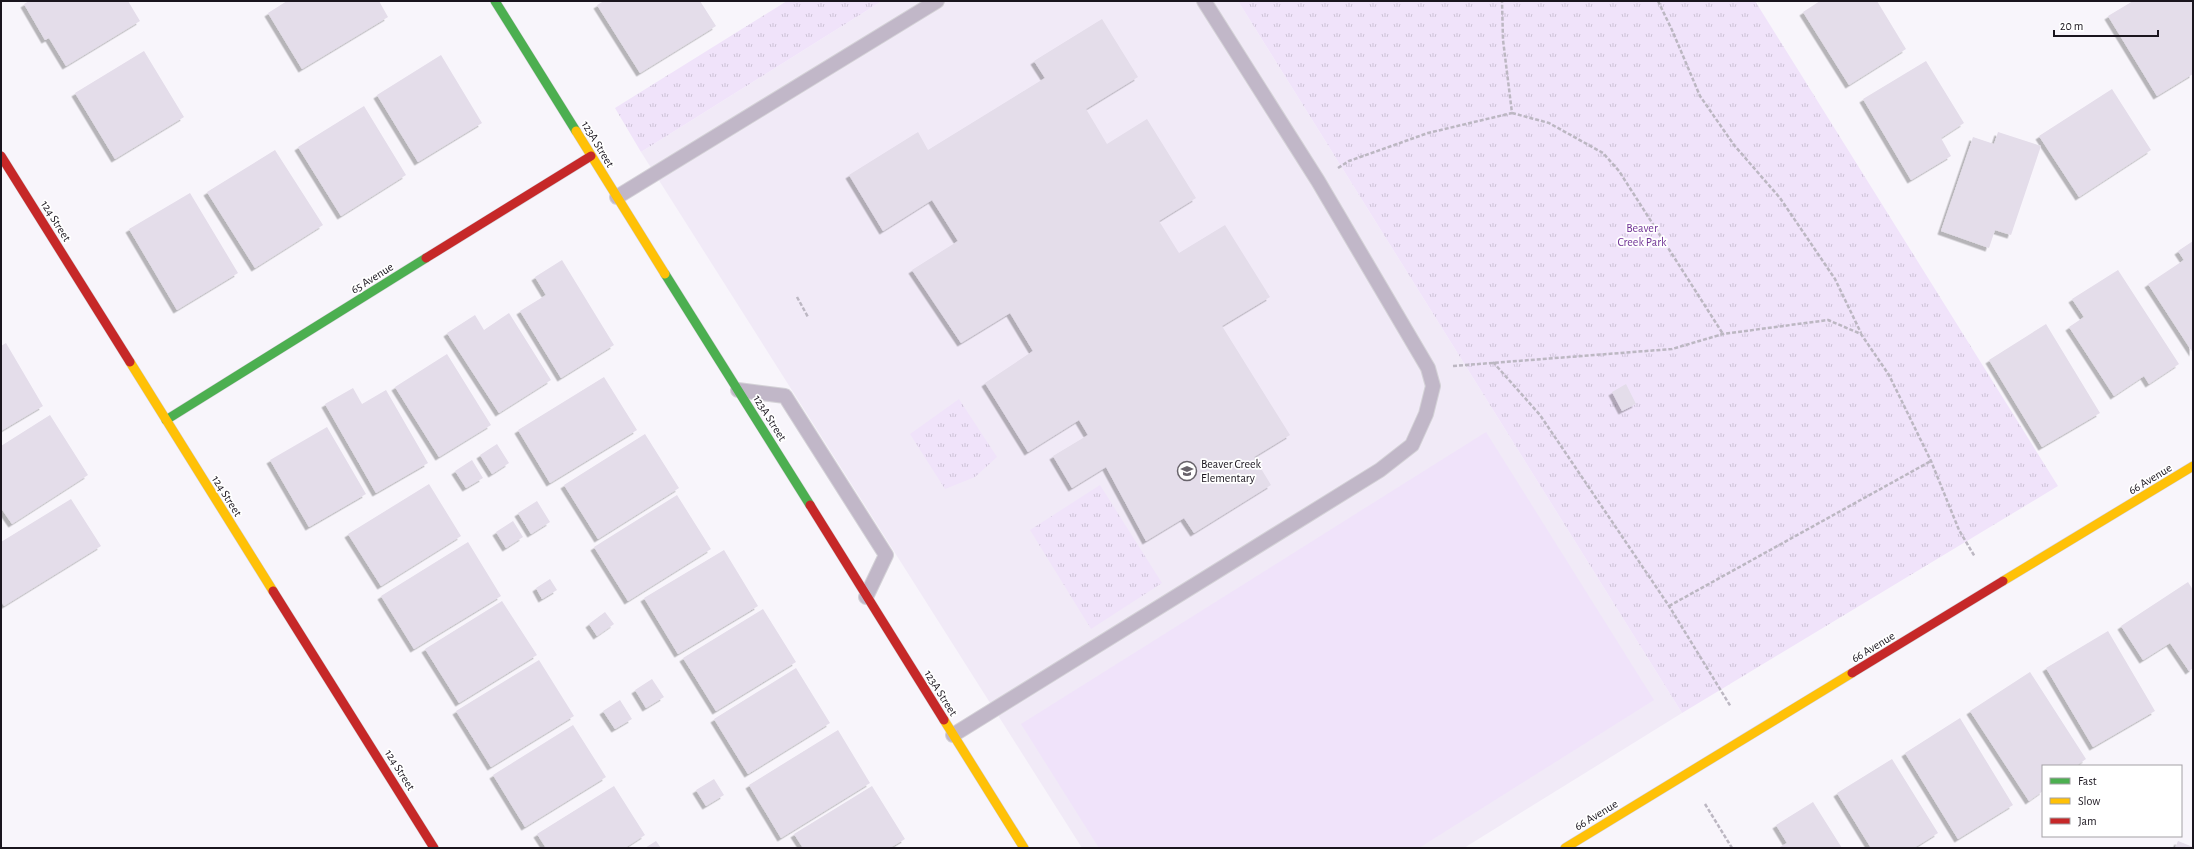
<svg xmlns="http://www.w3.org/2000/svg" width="2194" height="849" viewBox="0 0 2194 849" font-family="'Alegreya Sans',sans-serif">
<defs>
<pattern id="grass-tufts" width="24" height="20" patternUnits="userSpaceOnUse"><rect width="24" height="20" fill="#f0e3fa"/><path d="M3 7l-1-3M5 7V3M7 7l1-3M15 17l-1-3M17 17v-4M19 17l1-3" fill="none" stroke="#cdc2d6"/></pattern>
<filter id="shadow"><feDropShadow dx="-3.5" dy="3.5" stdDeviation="0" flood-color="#0004"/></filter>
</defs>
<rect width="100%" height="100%" fill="#f8f5fb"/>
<path fill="#f1eaf7" d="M 882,1 L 1238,1 L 1682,713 L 1464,848 L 1082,848 L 641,152 Z"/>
<path fill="url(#grass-tufts)" d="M 787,1 L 882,1 L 641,152 L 615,108 Z
M 1238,1 L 1755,1 L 2058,486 L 1682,713 Z
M 959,399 L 997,457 L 975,477 L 945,489 L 910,434 Z
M 1100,485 L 1162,583 L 1091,629 L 1030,530 Z"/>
<path fill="#f0e3fa" d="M 1486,432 L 1654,700 L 1419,848 L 1099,848 L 1021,724 Z"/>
<path fill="#e4ddea" filter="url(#shadow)" d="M 29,1 L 128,1 L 140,21 L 66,66 L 49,38 L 45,40 L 24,4 Z
M 287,1 L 379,1 L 388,17 L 302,69 L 268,13 Z
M 604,1 L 700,1 L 716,26 L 640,73 L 597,5 Z
M 1820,1 L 1877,1 L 1906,49 L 1849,85 L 1803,12 Z
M 2133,1 L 2191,1 L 2193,5 L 2193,74 L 2157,96 L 2108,16 Z
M 1102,19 L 1138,77 L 1086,109 L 1107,144 L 1147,119 L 1196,198 L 1159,221 L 1179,253 L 1225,225 L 1270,297 L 1222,326 L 1290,435 L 1254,457 L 1271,485 L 1194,533 L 1184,518 L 1146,541 L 1106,467 L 1072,488 L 1053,456 L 1088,435 L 1079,420 L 1028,452 L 985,383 L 1033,351 L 1010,313 L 961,343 L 912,270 L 958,241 L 932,200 L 883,231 L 849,175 L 918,132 L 928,150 L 1045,78 L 1034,61 Z
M 144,51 L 184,117 L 115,159 L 75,93 Z
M 441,55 L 482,123 L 418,162 L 377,95 Z
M 1926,61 L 1964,123 L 1941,138 L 1951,156 L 1911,180 L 1863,99 Z
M 2112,89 L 2151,150 L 2079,197 L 2039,136 Z
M 364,106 L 406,175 L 341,216 L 298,147 Z
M 1998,132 L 2041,146 L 2011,235 L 1995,230 L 1989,248 L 1941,231 L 1973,137 L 1994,144 Z
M 275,150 L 323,225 L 255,268 L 207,192 Z
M 190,193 L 238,273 L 177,310 L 129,229 Z
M 2193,241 L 2193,353 L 2148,284 L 2184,260 L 2178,251 Z
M 562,260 L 614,345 L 561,378 L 520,311 L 546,295 L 535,277 Z
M 2118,270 L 2179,364 L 2149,384 L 2144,376 L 2114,396 L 2069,327 L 2084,317 L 2072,299 Z
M 509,313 L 551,380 L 499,413 L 447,333 L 475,315 L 484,330 Z
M 2046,324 L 2100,413 L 2042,447 L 1989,360 Z
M 6,343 L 43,406 L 1,431 L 1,346 Z
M 447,354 L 491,425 L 439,457 L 395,387 Z
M 604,377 L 637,430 L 550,483 L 518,430 Z
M 1626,384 L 1636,404 L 1622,411 L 1612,392 Z
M 353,388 L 362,404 L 386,390 L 428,463 L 376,493 L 325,404 Z
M 50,415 L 88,475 L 12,524 L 1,508 L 1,446 Z
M 327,427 L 366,494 L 309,527 L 270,460 Z
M 645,434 L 679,488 L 598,539 L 564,485 Z
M 497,444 L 509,463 L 492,474 L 480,455 Z
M 472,460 L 483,478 L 466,488 L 455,471 Z
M 429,484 L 461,536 L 381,586 L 348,534 Z
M 677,495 L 711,549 L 628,601 L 594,547 Z
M 71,499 L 101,546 L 4,606 L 1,601 L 1,542 Z
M 537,501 L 550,522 L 531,534 L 518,513 Z
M 513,521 L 523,537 L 506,548 L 496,532 Z
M 468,542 L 501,596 L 414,649 L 381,596 Z
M 724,550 L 758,606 L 678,654 L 644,598 Z
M 550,579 L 557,590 L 542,599 L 536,588 Z
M 2188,582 L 2193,590 L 2193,668 L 2189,671 L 2170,643 L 2143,660 L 2121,626 Z
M 502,601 L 537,655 L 459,703 L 425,649 Z
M 763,609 L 796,662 L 716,711 L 683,658 Z
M 605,612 L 614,624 L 597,636 L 589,624 Z
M 2108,631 L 2155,711 L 2093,747 L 2046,668 Z
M 539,660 L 574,716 L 491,767 L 456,711 Z
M 796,668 L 830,723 L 748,774 L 714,719 Z
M 2030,672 L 2086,759 L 2076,766 L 2043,766 L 2043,791 L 2029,801 L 1970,711 Z
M 652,679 L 664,697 L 646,708 L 635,690 Z
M 620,700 L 632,719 L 615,729 L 603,711 Z
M 1960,718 L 2013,805 L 1958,839 L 1905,753 Z
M 573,725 L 606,777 L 525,827 L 493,775 Z
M 838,730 L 870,783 L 781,838 L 749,785 Z
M 1892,759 L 1938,833 L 1914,848 L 1871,848 L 1837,793 Z
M 714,779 L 724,795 L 706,806 L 696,790 Z
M 614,786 L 645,835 L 625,848 L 546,848 L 537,834 Z
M 872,786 L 905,839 L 890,848 L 803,848 L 794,834 Z
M 1813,802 L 1842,848 L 1778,848 L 1787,843 L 1776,825 Z
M 656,841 L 661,848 L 645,848 Z
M 2178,841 L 2193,847 L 2193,848 L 2175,848 Z"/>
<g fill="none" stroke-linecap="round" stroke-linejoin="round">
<g stroke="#d4d2d7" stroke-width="16">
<path id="lane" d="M 617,197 L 937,1
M 738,390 L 785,396 L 886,555 L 866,597
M 953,735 L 1380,470 L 1412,445 L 1426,414 L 1433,386 L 1428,368 L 1318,181 L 1204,1"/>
</g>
<g stroke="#d4d2d7" stroke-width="10">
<path id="fast" d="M 495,1 L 576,131
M 665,274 L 810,505
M 166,420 L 426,258"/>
</g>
<g stroke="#d4d2d7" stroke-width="10">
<path id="slow" d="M 576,131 L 665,274
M 130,362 L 273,591
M 2003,581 L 2193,466
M 944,720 L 1024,848
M 1565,848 L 1852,673"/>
</g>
<g stroke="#d4d2d7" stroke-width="10">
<path id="jam" d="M 1,156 L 130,362
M 426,258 L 591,156
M 810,505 L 944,720
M 273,591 L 434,848
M 1852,673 L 2003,581"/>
</g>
<path stroke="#bcb7c2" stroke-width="2.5" stroke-dasharray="4 2" stroke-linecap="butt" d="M 1658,1 L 1672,30 L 1700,96 L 1734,145 L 1780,198 L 1835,279 L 1861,333
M 1512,113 L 1549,123 L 1603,153 L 1619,171 L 1723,334
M 1338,168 L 1349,161 L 1428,133 L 1512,113 L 1503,40 L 1502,1
M 797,297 L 808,317
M 1493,362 L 1540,415 L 1669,606 L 1731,707
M 1453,366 L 1672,349 L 1723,334 L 1828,320 L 1861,334 L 1889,375 L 1931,461 L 1959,530 L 1975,557
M 1669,606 L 1931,461
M 1705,804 L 1732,848"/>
<use href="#lane" stroke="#c1b7c8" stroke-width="14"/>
<use href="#fast" stroke="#4caf50" stroke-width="9"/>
<use href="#slow" stroke="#ffc107" stroke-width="9"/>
<use href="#jam" stroke="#c62828" stroke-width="9"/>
</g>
<defs>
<g id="school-ring" transform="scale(1)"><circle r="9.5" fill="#fff" stroke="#68636b" stroke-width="1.5"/><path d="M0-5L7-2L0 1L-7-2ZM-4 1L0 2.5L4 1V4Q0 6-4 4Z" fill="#68636b"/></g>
</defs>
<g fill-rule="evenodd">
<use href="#school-ring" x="1187" y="471"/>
</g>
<g text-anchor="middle" stroke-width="3.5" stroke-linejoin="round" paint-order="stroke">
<g font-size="12" fill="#1a151e" stroke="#fff">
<text transform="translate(598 144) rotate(59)" y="4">123A Street</text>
<text transform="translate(56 221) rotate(58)" y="4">124 Street</text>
<text transform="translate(372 278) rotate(-32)" y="4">65 Avenue</text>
<text transform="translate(770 418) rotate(58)" y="4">123A Street</text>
<text transform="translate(2150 479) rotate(-31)" y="4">66 Avenue</text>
<text transform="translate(227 496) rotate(58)" y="4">124 Street</text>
<text transform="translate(1873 647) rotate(-31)" y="4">66 Avenue</text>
<text transform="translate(941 693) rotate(58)" y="4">123A Street</text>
<text transform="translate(400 770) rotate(58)" y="4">124 Street</text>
<text transform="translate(1596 815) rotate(-31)" y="4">66 Avenue</text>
</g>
<g font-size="12" fill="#703395" stroke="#fff">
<text x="1642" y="232">Beaver<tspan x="1642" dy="14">Creek Park</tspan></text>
</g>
<g font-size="12" fill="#1a151e" stroke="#fff" text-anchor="start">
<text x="1201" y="468">Beaver Creek<tspan x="1201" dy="14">Elementary</tspan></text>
</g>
</g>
<rect width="2194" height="849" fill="none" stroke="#1a151e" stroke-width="4"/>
<rect x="2042" y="765" width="140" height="72" fill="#ffffff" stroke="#a3a1a5"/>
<rect x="2050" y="778" width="20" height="6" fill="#4caf50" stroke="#a3a1a5"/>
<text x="2078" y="785" font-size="12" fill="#1a151e">Fast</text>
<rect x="2050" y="798" width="20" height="6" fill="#ffc107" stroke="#a3a1a5"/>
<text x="2078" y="805" font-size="12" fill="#1a151e">Slow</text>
<rect x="2050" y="818" width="20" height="6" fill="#c62828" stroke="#a3a1a5"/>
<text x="2078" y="825" font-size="12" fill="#1a151e">Jam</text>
<path d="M2054 30v6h104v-6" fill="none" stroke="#1a151e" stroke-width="2"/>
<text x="2060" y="30" font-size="12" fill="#1a151e" stroke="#ffffff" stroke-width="3" paint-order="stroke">20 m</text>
</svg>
